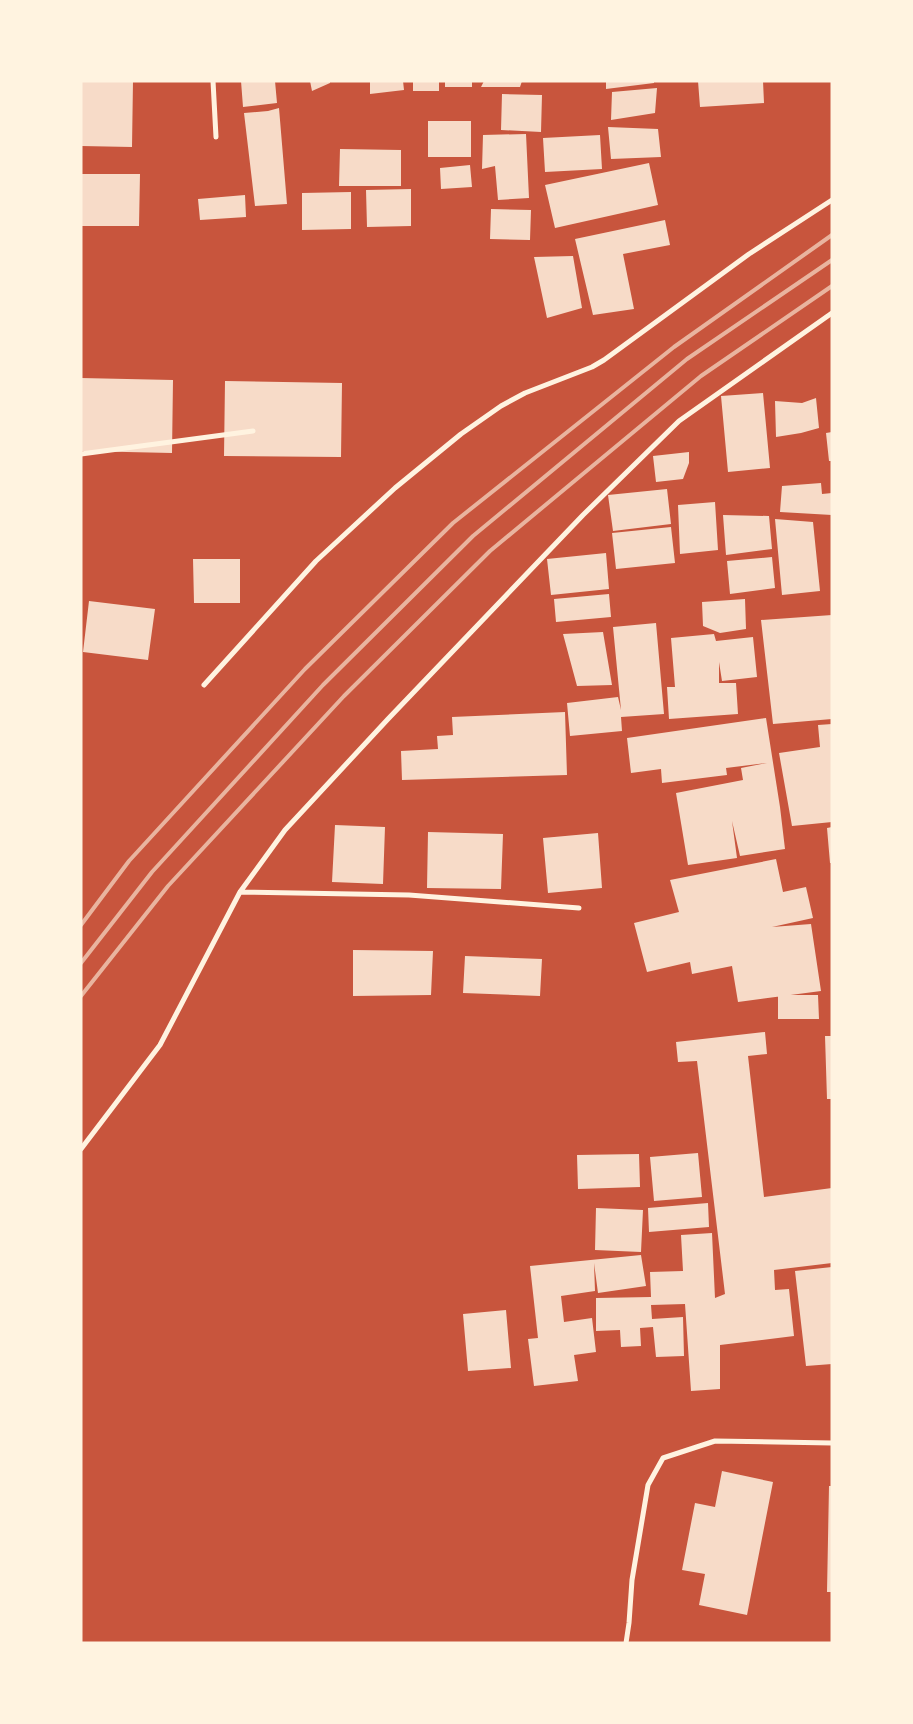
<svg xmlns="http://www.w3.org/2000/svg" width="913" height="1724" viewBox="0 0 913 1724" font-family="'Public Sans',sans-serif">
<rect width="100%" height="100%" fill="#c8553d"/>
<path fill="#f7dbc8" d="M 81,81 L 133,81 L 132,147 L 81,146 Z
M 241,81 L 275,81 L 277,103 L 243,107 Z
M 310,81 L 330,81 L 330,83 L 312,91 Z
M 370,81 L 403,81 L 404,90 L 370,94 Z
M 413,81 L 439,81 L 439,91 L 413,91 Z
M 445,81 L 472,81 L 472,87 L 445,87 Z
M 484,81 L 522,81 L 520,87 L 481,87 Z
M 606,81 L 654,81 L 654,83 L 606,89 Z
M 698,81 L 763,81 L 764,103 L 700,107 Z
M 657,88 L 655,113 L 611,120 L 612,92 Z
M 502,94 L 542,95 L 541,132 L 501,130 Z
M 279,108 L 287,204 L 255,206 L 244,113 L 268,111 Z
M 428,121 L 471,121 L 471,157 L 428,157 Z
M 608,127 L 658,129 L 661,157 L 611,159 Z
M 526,134 L 529,198 L 498,200 L 495,166 L 482,169 L 483,135 Z
M 600,135 L 602,169 L 545,172 L 543,138 Z
M 340,149 L 401,150 L 401,186 L 339,186 Z
M 649,163 L 658,205 L 555,228 L 545,185 Z
M 470,165 L 472,187 L 441,189 L 440,168 Z
M 81,174 L 140,174 L 139,226 L 81,226 Z
M 411,189 L 411,226 L 367,227 L 366,190 Z
M 351,192 L 351,229 L 302,230 L 302,193 Z
M 245,195 L 246,217 L 200,220 L 198,199 Z
M 491,209 L 531,210 L 530,240 L 490,239 Z
M 665,220 L 670,245 L 623,254 L 634,309 L 593,315 L 575,239 Z
M 573,256 L 582,308 L 547,318 L 534,257 Z
M 81,378 L 173,380 L 172,453 L 81,451 Z
M 225,381 L 342,383 L 341,457 L 224,456 Z
M 763,393 L 770,468 L 728,472 L 721,396 Z
M 816,398 L 819,428 L 801,433 L 776,437 L 775,401 L 802,403 Z
M 832,432 L 832,461 L 829,461 L 826,433 Z
M 689,452 L 689,463 L 683,479 L 656,482 L 653,456 Z
M 821,483 L 822,494 L 832,493 L 832,515 L 780,512 L 782,486 Z
M 667,489 L 671,524 L 613,531 L 608,495 Z
M 715,502 L 718,550 L 680,554 L 678,505 Z
M 723,515 L 769,516 L 772,549 L 726,555 Z
M 775,519 L 813,522 L 820,591 L 782,595 Z
M 671,527 L 675,563 L 616,569 L 612,533 Z
M 606,553 L 609,589 L 551,595 L 547,559 Z
M 772,557 L 775,588 L 730,594 L 727,561 Z
M 193,559 L 240,559 L 240,603 L 194,603 Z
M 609,594 L 611,617 L 556,622 L 554,599 Z
M 745,599 L 746,629 L 720,633 L 703,626 L 702,602 Z
M 89,601 L 155,609 L 148,660 L 83,652 Z
M 832,615 L 832,719 L 773,724 L 761,620 Z
M 656,623 L 664,714 L 621,717 L 622,731 L 570,736 L 567,703 L 618,697 L 621,710 L 613,627 Z
M 603,632 L 612,685 L 577,686 L 563,634 Z
M 714,634 L 716,641 L 753,637 L 757,677 L 722,681 L 719,662 L 719,683 L 736,683 L 738,714 L 669,719 L 667,687 L 675,687 L 671,638 Z
M 565,712 L 567,775 L 402,780 L 401,751 L 438,749 L 437,736 L 453,735 L 452,717 Z
M 766,718 L 780,807 L 785,849 L 740,856 L 732,821 L 737,858 L 688,865 L 676,793 L 743,780 L 741,768 L 767,763 L 726,768 L 727,775 L 662,783 L 661,769 L 631,773 L 627,738 Z
M 832,724 L 832,822 L 792,826 L 779,753 L 820,747 L 818,725 Z
M 335,825 L 385,827 L 383,884 L 332,882 Z
M 832,827 L 832,863 L 830,863 L 827,828 Z
M 428,832 L 503,834 L 501,889 L 427,888 Z
M 598,833 L 602,888 L 548,893 L 543,838 Z
M 776,859 L 783,892 L 806,887 L 813,918 L 772,927 L 811,924 L 821,991 L 738,1002 L 732,966 L 692,974 L 690,962 L 647,972 L 634,923 L 679,912 L 670,880 Z
M 353,950 L 433,951 L 431,995 L 353,996 Z
M 465,956 L 542,959 L 540,996 L 463,993 Z
M 778,995 L 818,995 L 819,1019 L 778,1019 Z
M 765,1032 L 767,1054 L 748,1056 L 764,1197 L 832,1188 L 832,1263 L 774,1270 L 775,1290 L 789,1289 L 794,1336 L 720,1345 L 720,1389 L 691,1391 L 685,1304 L 651,1305 L 652,1319 L 683,1317 L 684,1356 L 656,1357 L 653,1327 L 640,1328 L 641,1346 L 621,1347 L 620,1330 L 596,1331 L 596,1298 L 651,1297 L 650,1272 L 683,1271 L 681,1235 L 712,1233 L 715,1298 L 725,1294 L 697,1061 L 678,1062 L 676,1042 Z
M 825,1036 L 832,1036 L 832,1099 L 827,1099 Z
M 698,1153 L 702,1197 L 654,1201 L 650,1157 Z
M 639,1154 L 640,1187 L 578,1189 L 577,1155 Z
M 708,1203 L 709,1227 L 649,1232 L 648,1208 Z
M 596,1208 L 643,1210 L 641,1252 L 595,1250 Z
M 641,1255 L 646,1286 L 598,1293 L 594,1263 L 595,1291 L 561,1296 L 564,1322 L 592,1318 L 596,1352 L 574,1355 L 578,1381 L 534,1386 L 528,1339 L 538,1338 L 530,1266 Z
M 832,1267 L 832,1364 L 806,1366 L 795,1271 Z
M 506,1310 L 511,1368 L 468,1371 L 463,1314 Z
M 722,1471 L 773,1482 L 747,1615 L 699,1605 L 705,1574 L 682,1570 L 695,1503 L 715,1507 Z
M 829,1486 L 832,1486 L 832,1592 L 827,1592 Z"/>
<g fill="none" stroke-linecap="round" stroke-linejoin="round">
<path stroke="#fff3e0" stroke-width="5" d="M 213,81 L 216,137
M 81,454 L 253,431
M 204,685 L 316,561 L 395,488 L 461,434 L 501,406 L 525,393 L 592,367 L 604,360 L 749,254 L 832,200
M 240,892 L 409,895 L 579,908
M 81,1149 L 160,1045 L 240,892 L 285,830 L 388,719 L 583,515 L 679,421 L 832,313
M 626,1643 L 629,1623 L 632,1580 L 648,1485 L 663,1458 L 715,1441 L 832,1443"/>
<path stroke="#e9b49f" stroke-width="4" d="M 81,925 L 129,861 L 305,669 L 453,523 L 674,347 L 832,235
M 81,963 L 152,872 L 323,685 L 473,536 L 687,359 L 832,260
M 81,996 L 168,886 L 344,696 L 490,551 L 701,376 L 832,286"/>
</g>
<rect width="913" height="1724" fill="none" stroke="#fff3e0" stroke-width="165"/>
</svg>
